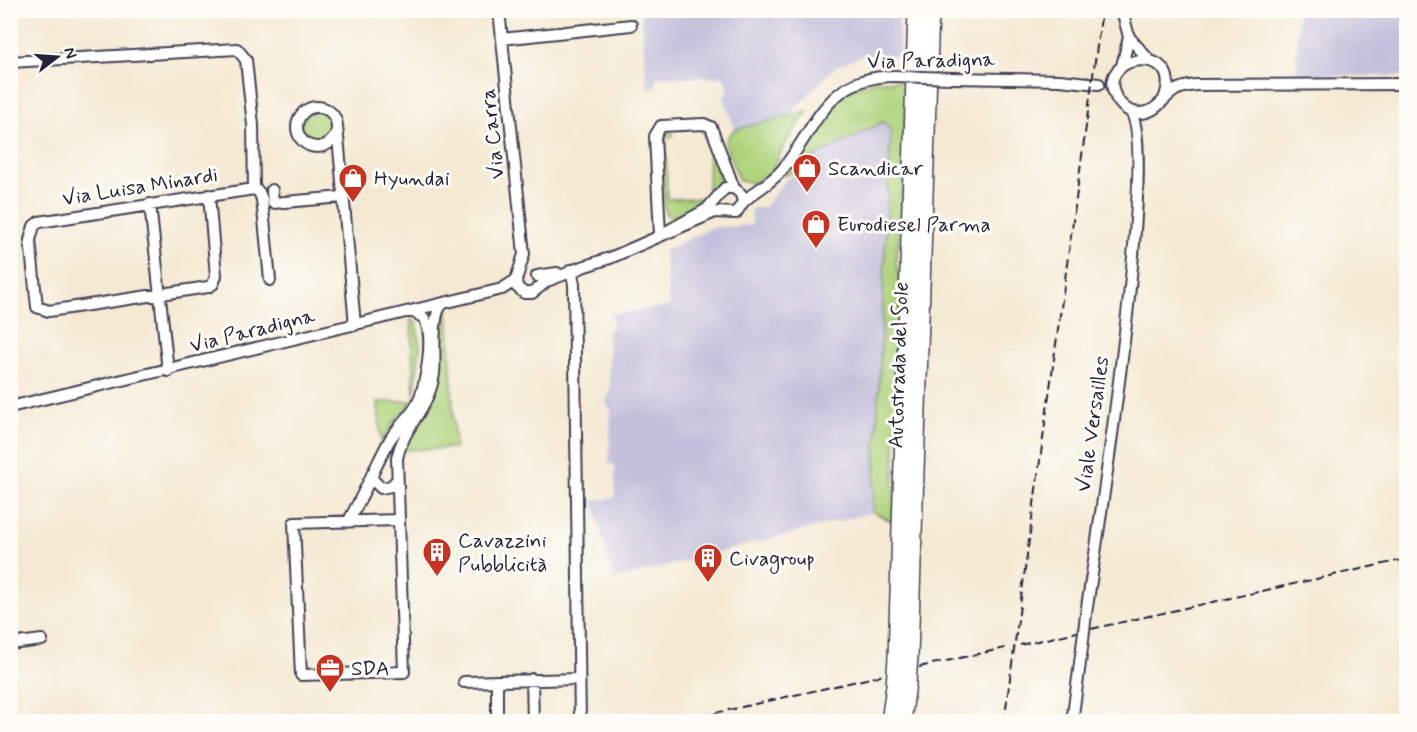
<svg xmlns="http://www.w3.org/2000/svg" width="1417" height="732" viewBox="0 0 1417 732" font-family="Mynerve,sans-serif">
<rect width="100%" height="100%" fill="#fdfcf7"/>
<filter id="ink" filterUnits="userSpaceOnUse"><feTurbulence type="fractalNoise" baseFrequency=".0167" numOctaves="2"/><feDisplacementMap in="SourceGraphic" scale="12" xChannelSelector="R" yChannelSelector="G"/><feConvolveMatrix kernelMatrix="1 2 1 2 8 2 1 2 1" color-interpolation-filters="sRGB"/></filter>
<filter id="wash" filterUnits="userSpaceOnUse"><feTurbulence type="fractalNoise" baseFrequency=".008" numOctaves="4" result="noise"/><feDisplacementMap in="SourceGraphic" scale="24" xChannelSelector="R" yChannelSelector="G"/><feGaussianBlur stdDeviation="1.35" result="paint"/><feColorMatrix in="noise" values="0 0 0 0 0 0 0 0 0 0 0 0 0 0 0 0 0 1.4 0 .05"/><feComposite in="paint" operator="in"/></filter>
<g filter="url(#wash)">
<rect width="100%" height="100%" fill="#f5e9d3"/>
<path fill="#c4c0db" d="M 641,11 L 899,11 L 899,56 L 861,56 L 835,67 L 789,115 L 735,130 L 723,96 L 729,92 L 724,77 L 656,77 L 656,87 L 647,88 Z
M 1298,11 L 1406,11 L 1406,76 L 1296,75 Z
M 883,122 L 891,129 L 873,512 L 613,580 L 593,500 L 615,498 L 615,465 L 609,464 L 611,410 L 607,405 L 607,397 L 610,393 L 608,329 L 612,329 L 612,314 L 670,306 L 664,251 L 711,228 L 752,225 L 751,209 L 765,207 L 786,179 L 803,171 L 800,164 Z"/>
<path fill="#aed37c" stroke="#687a5c" stroke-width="1.5" d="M 871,81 L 906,81 L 902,212 L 896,260 L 900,287 L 893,522 L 873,512 L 891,129 L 883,122 L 800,164 L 803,171 L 797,174 L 795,171 L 785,176 L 784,174 L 818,123 L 841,94 Z
M301 127a16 16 0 1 1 32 0a16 16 0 1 1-32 0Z
M 808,111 L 786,142 L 771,172 L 754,183 L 739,181 L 725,144 L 727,138 L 734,130 Z
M 666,129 L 673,133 L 673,137 L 666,138 L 667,199 L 708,198 L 709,139 L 704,138 L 703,130 L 709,134 L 721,171 L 709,200 L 671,218 L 665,213 L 656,141 L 660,132 Z
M 448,308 L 455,448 L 403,450 C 408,433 423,423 430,407 C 443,378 441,341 440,310 Z
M 411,319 L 416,323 L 420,346 L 414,396 Z
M 413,401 L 391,426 L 381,443 L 378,402 Z"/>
</g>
<g filter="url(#ink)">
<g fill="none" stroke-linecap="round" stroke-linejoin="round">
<g stroke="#424052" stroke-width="14">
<path id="minor" d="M 499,10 L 524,254 L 516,280 L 517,287 L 524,293 L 532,293 L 547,281 L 581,268
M 1122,10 L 1129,37 L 1149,60
M 502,39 L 631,25
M 10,62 L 237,49 L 246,60 L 253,125 L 254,189 L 259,192 L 262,199 L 270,280
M 1122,66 L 1129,37
M 951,78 L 1059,80 L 1099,84
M 1164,99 C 1187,42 1091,53 1117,99 C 1122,107 1130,113 1140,113 C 1156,113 1162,99 1174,91 C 1180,87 1188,86 1196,85 L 1406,84
M297 127a20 20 0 1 1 40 0a20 20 0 1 1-40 0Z
M 337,126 L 355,325
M 272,190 L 273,203 L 343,197
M 209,195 L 216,276 L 213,284 L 208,287 L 49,311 L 37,307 L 30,240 L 34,226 L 39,222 L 254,189
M 743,202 C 756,190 770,184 782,170 C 818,125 826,77 894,76
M 150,204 L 168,371
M 660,235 L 655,136 L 661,126 L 704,124 L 711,127 L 734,188
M 576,269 L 610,258 L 715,212 L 736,213 L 743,202 L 741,194 L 734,188 L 725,188 L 707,209 L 662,234
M 571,270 L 574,284 L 580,722
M 537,276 L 557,273
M 10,407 L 502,289 L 516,280
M 372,474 L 373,480 L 381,488 L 391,486 L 396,481
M 398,520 L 294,523 L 301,675 L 404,672 L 397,458 C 404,425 429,409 434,374 C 436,357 430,311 444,303
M 348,522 C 363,496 374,469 388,443 C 395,429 408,420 416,406 C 426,389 436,332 423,317 L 411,311
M 1086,614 C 1096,545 1160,146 1130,111
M 10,644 L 42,640
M 532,679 L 533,722
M 497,681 L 497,722
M 464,682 L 579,679
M 1072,722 L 1082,648"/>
</g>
<g stroke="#424052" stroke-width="18">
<path id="highway" d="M 910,656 L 931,10
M 896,658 L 916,10
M 889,722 L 894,686
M 903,722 L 908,683"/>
</g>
<use href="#minor" stroke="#fff" stroke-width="10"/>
<use href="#highway" stroke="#fff" stroke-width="15"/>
<path stroke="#22223b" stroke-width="2" stroke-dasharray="9 4.5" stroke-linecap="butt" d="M 1091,629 L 1406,559
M 1020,645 L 1077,632
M 919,667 L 1005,648
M 675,722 L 884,675
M 1004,722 L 1102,10"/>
<g stroke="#424052" stroke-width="14" stroke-linecap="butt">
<path id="minor-bridge" d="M 894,76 L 951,78
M 1082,648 L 1086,614"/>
</g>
<g stroke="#424052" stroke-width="18" stroke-linecap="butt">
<path id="highway-bridge" d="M 908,683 L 910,656
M 894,686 L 896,658"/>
</g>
<use href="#minor-bridge" stroke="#fff" stroke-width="10"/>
<use href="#highway-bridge" stroke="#fff" stroke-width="15"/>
</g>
</g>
<defs>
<g id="shop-pin" transform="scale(1.5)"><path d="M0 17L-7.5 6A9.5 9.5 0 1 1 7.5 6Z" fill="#c8321e" stroke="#fdfcf7"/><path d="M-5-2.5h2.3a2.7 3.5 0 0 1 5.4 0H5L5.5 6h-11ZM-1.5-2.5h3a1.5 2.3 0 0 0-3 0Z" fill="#fff"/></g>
<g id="building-pin" transform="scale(1.5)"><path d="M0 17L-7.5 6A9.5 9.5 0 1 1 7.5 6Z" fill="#c8321e" stroke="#fdfcf7"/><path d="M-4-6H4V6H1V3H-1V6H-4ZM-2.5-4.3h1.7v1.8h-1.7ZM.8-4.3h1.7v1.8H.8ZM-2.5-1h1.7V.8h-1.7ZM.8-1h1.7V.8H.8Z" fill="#fff"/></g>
<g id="office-pin" transform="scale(1.5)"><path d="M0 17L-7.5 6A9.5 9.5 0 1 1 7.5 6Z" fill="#c8321e" stroke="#fdfcf7"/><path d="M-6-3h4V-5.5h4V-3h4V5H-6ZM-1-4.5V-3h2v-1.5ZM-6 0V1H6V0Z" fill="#fff"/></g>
</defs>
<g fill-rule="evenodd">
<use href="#shop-pin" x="807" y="168"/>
<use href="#shop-pin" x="353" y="178"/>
<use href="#shop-pin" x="816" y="224"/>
<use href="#building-pin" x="437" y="552"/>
<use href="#building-pin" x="708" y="558"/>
<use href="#office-pin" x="330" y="668"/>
</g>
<g text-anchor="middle" stroke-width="6" stroke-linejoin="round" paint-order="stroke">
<g font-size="21" fill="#22223b" stroke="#fdfcf7">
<text transform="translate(931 60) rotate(-1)" y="7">Via Paradigna</text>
<text transform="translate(492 134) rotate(-96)" y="7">Via Carra</text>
<text transform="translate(140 186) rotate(-9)" y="7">Via Luisa Minardi</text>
<text transform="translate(252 330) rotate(-14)" y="7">Via Paradigna</text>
<text transform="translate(898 365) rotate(-88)" y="7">Autostrada del Sole</text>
<text transform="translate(1092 424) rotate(-82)" y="7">Viale Versailles</text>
</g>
<g font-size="21" fill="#22223b" stroke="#fdfcf7" text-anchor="start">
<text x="828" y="175">Scandicar</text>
<text x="374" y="185">Hyundai</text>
<text x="837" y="231">Eurodiesel Parma</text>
<text x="458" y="547">Cavazzini<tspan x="458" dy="24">Pubblicità</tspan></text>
<text x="729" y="565">Civagroup</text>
<text x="351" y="675">SDA</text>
</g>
</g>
<rect width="1417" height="732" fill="none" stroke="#fdfcf7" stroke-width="36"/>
<g transform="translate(57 57) rotate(73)" stroke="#fdfcf7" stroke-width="4.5" paint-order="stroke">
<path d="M0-4.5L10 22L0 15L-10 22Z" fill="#22223b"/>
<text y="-9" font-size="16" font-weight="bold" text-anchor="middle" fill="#22223b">N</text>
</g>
</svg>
